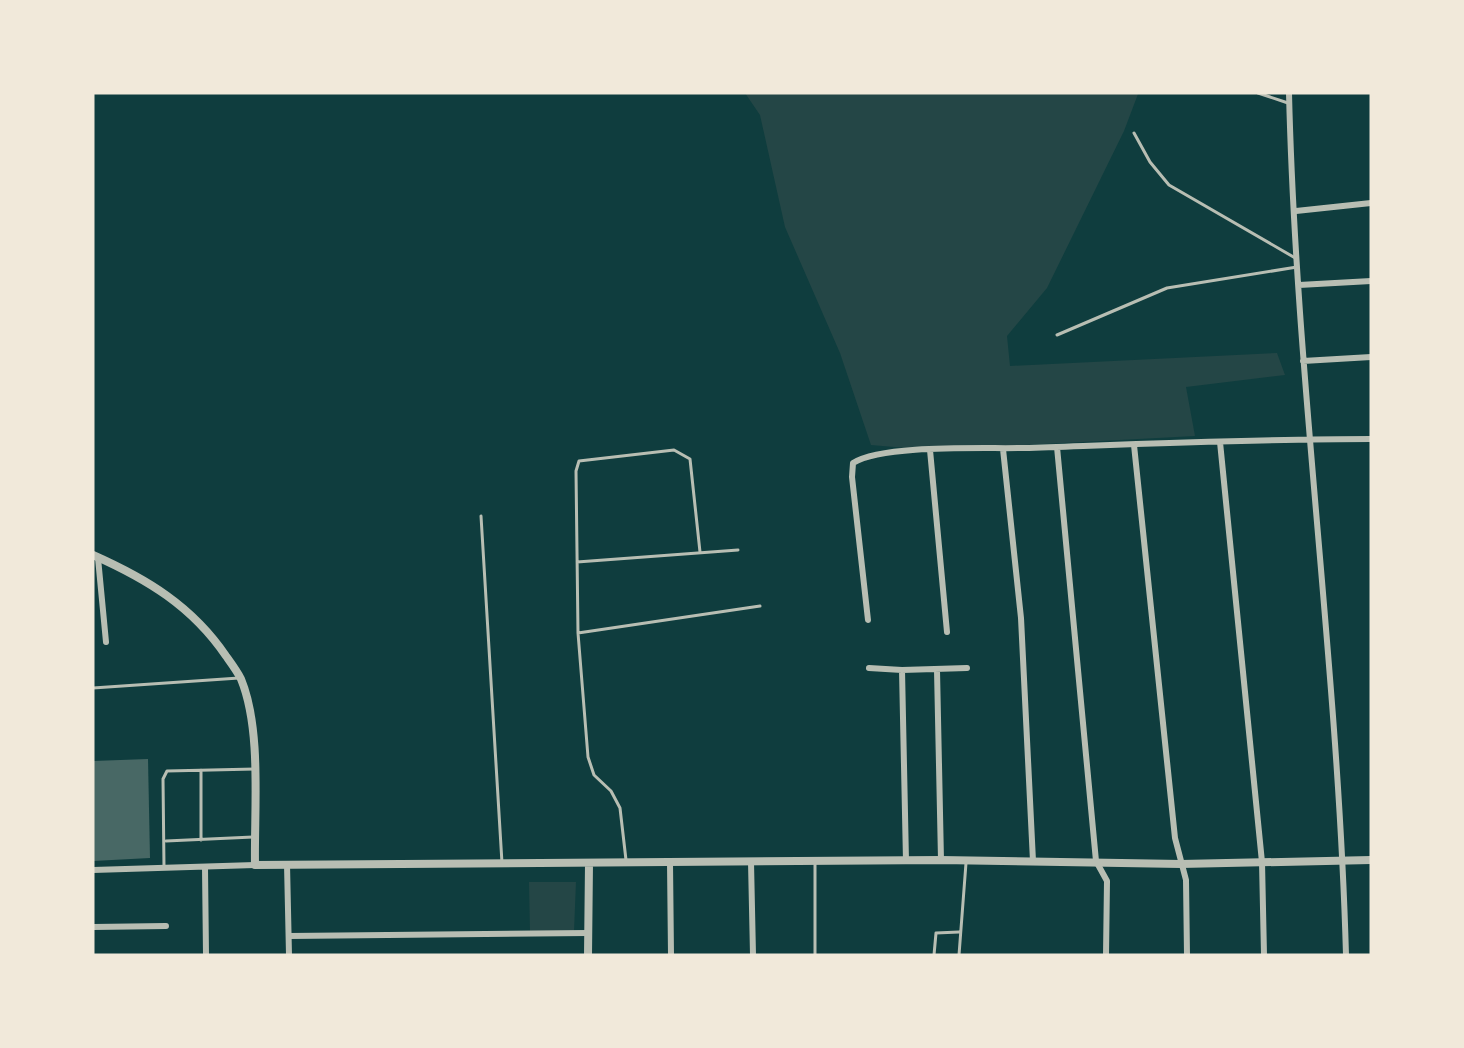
<svg xmlns="http://www.w3.org/2000/svg" width="1464" height="1048" viewBox="0 0 1464 1048" font-family="Lato,sans-serif">
<rect width="100%" height="100%" fill="#0f3d3e"/>
<path fill="#244646" d="M 745,93 L 1136,93 L 1138,94 L 1124,131 L 1047,288 L 1007,336 L 1010,366 L 1277,353 L 1285,375 L 1186,387 L 1195,436 L 930,450 L 871,445 L 840,353 L 785,227 L 760,115 Z
M 529,882 L 576,882 L 574,931 L 530,932 Z"/>
<path fill="#486865" d="M 148,759 L 150,858 L 93,861 L 93,761 Z"/>
<g fill="none" stroke-linecap="round" stroke-linejoin="round">
<path stroke="#b8beb3" stroke-width="3" d="M 1258,93 L 1288,103
M 1134,133 L 1150,162 L 1169,185 L 1297,259
M 1057,335 L 1167,288 L 1297,267
M 481,516 L 502,863
M 577,562 L 738,550
M 578,633 L 760,606
M 93,688 L 239,678
M 201,770 L 201,840
M 166,841 L 253,837
M 626,860 L 620,808 L 611,791 L 594,775 L 588,757 L 578,633 L 576,471 L 579,461 L 674,450 L 690,459 L 700,552
M 815,863 L 815,955
M 164,867 L 163,779 L 167,771 L 255,769
M 934,955 L 936,933 L 959,932
M 959,955 L 966,863"/>
<path stroke="#b8beb3" stroke-width="6" d="M 1289,93 C 1296,381 1338,667 1346,955
M 1296,211 L 1371,203
M 1299,285 L 1371,281
M 1303,361 L 1371,357
M 1220,442 L 1262,862 L 1264,955
M 1134,445 L 1175,838 L 1186,880 L 1187,955
M 1057,447 L 1096,861 L 1107,881 L 1106,955
M 1003,449 L 1021,618 L 1033,861
M 930,450 L 947,632
M 98,558 L 106,642
M 868,620 L 852,477 L 853,463 C 884,444 984,449 1024,448 C 1140,444 1255,439 1371,439
M 869,668 L 902,670 L 967,668
M 902,670 L 906,861
M 937,670 L 941,860
M 751,862 L 753,955
M 670,863 L 671,955
M 287,864 L 289,955
M 205,868 L 206,955
M 93,870 L 255,865
M 93,927 L 166,926
M 289,936 L 588,933"/>
<path stroke="#b8beb3" stroke-width="8" d="M 93,555 C 147,579 192,606 226,656 C 231,663 237,671 241,679 C 262,730 254,810 255,865 L 941,860 L 1181,864 L 1371,860
M 588,955 L 589,864"/>
</g>
<rect width="1464" height="1048" fill="none" stroke="#f1e9da" stroke-width="189"/>
</svg>
